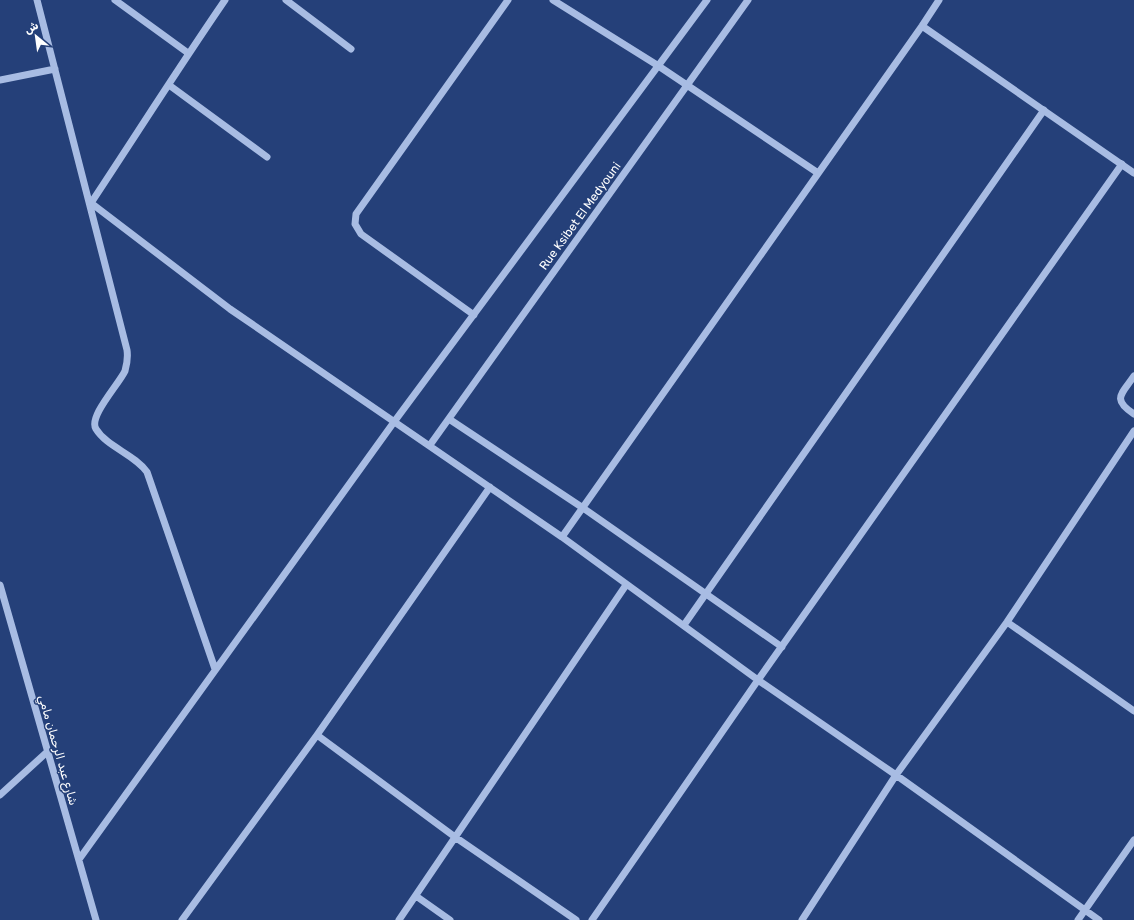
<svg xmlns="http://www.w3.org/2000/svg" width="1134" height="920" viewBox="0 0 1134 920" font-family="Rubik,Vazirmatn,sans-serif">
<rect width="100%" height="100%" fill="#254079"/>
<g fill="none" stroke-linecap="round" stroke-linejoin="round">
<path stroke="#a8bce3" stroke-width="7" d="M 37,0 L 127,350 C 128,357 127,364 125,371 C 119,384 88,417 96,429 C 107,447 134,454 147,472 L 215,669
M 115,0 L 188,53
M 286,0 L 351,49
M 553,0 L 657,65 L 818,173
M 922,26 L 1134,173
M 0,80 L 55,69
M 169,85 L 267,157
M 91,203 L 230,309 L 562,537 L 758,680 L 896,775 L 1099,920
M 91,203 C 136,135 179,67 225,0
M 474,315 L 361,234 L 355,224 L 356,214 L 508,0
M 1134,376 C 1122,394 1111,399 1134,414
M 449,419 L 583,508 L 782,647
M 430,445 L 748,0
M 562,537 L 922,26 L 939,0
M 0,585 L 96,920
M 1007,622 L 1134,711
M 684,625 L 1044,110
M 317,735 L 455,837 L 576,920
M 0,795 L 47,752
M 80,858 L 394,422 L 707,0
M 416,896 L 450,920
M 182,920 L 317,735 L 490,487
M 399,920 L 626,585
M 592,920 L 758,680 L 1122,164
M 802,920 L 896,775 L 1007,622 L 1134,431
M 1078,920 L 1134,840"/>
</g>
<g text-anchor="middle" stroke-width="3" stroke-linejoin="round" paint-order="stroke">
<g font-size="12" fill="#fff" stroke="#254079">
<text transform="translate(580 216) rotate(-54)" y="4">Rue Ksibet El Medyouni</text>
<text transform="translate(58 750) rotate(74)" y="4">شارع عبد الرحمان مامي</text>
</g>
</g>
<g transform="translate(36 36) rotate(331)" stroke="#254079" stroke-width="3" paint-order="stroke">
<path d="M0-3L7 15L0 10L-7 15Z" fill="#ffffff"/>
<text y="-6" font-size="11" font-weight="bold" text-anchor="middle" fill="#ffffff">ش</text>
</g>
</svg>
